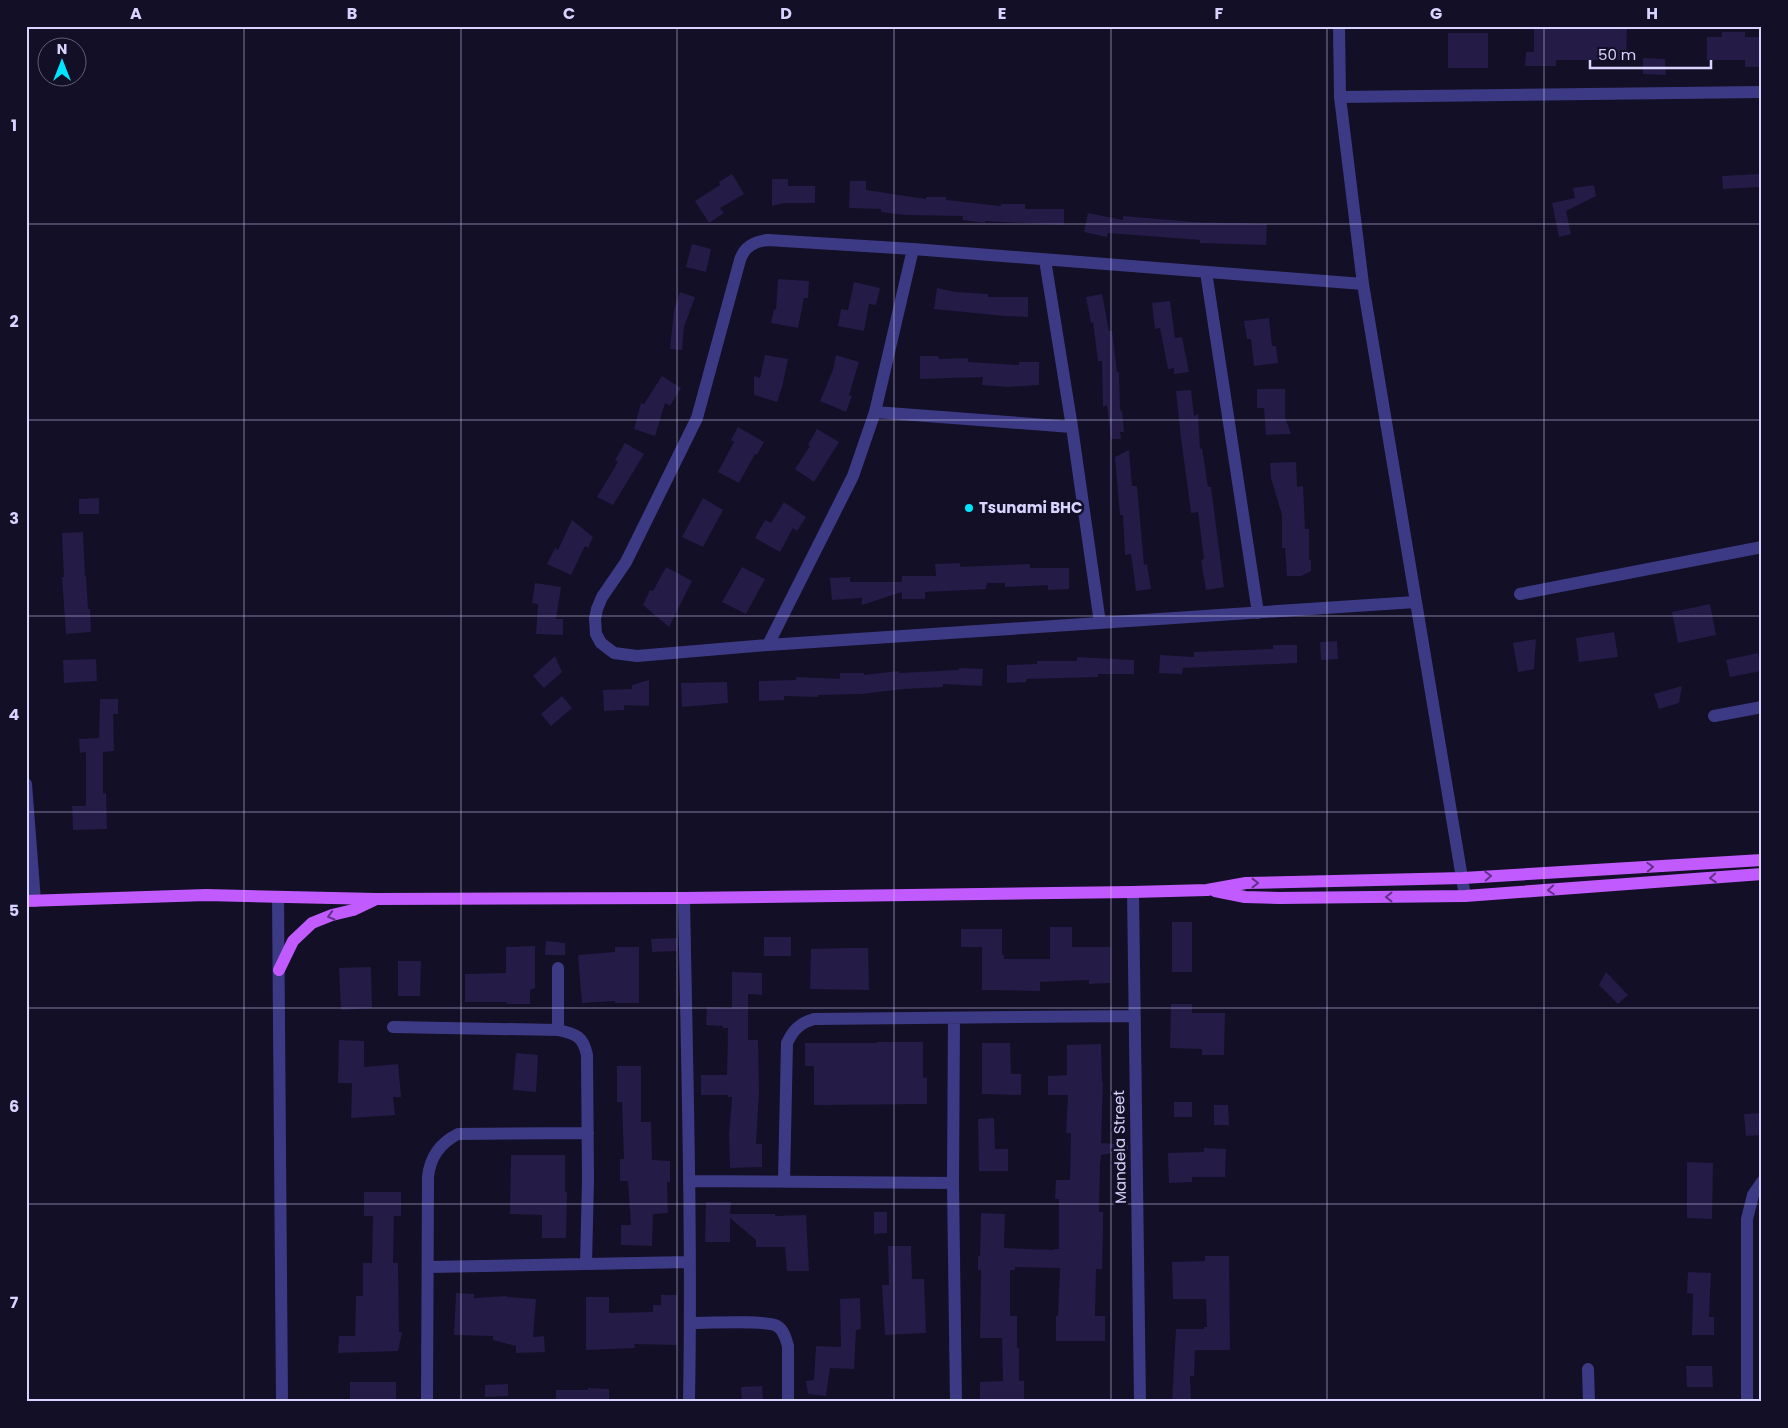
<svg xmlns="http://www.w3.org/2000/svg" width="1788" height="1428" viewBox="0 0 1788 1428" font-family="Poppins,sans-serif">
<rect width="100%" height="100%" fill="#130f26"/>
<path fill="#241b47" d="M 1534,26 L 1627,26 L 1626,60 L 1556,60 L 1556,66 L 1525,66 L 1526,52 L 1534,52 Z
M 1722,32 L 1745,32 L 1745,37 L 1762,37 L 1762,67 L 1745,67 L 1745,60 L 1707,60 L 1707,37 L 1722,37 Z
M 1448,33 L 1488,33 L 1488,68 L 1448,68 Z
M 1643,58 L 1665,59 L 1666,75 L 1643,74 Z
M 732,174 L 744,194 L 720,208 L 724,213 L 709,223 L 695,201 L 720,185 L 719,182 Z
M 1759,174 L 1760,187 L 1723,189 L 1722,176 Z
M 772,179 L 788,179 L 788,186 L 815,186 L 815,203 L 784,203 L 772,206 Z
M 850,181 L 866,181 L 866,190 L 926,199 L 926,197 L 946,197 L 946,200 L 1001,206 L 1001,204 L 1025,204 L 1025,209 L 1064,209 L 1064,225 L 985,221 L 985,223 L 962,220 L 963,216 L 905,215 L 881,212 L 881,209 L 849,208 Z
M 1594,185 L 1596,196 L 1566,211 L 1571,234 L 1559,237 L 1552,203 L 1575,198 L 1573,188 Z
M 1088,213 L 1123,220 L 1123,216 L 1194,222 L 1267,224 L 1266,245 L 1200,243 L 1200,240 L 1108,233 L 1107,237 L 1084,232 Z
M 692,244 L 711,249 L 706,272 L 686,267 Z
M 778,279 L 809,281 L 808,298 L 804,298 L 798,328 L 771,323 L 774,309 L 776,310 Z
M 854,282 L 880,288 L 876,305 L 869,304 L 864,331 L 838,326 L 841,309 L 848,310 Z
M 937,288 L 955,292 L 988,294 L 988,297 L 1028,297 L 1028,317 L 1005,316 L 934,309 Z
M 680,292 L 695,297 L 684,327 L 682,350 L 670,349 L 674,310 Z
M 1102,294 L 1109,331 L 1112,331 L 1117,372 L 1119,372 L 1120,411 L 1122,410 L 1124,432 L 1120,432 L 1121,439 L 1111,439 L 1107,405 L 1103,407 L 1102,361 L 1098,361 L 1093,322 L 1091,323 L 1086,297 Z
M 1170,301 L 1175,338 L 1182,337 L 1189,372 L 1174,374 L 1174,368 L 1168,369 L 1160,328 L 1155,329 L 1152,303 Z
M 1269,318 L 1272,346 L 1276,346 L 1278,363 L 1254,366 L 1251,339 L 1247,339 L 1244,321 Z
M 765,355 L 788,359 L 782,387 L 777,402 L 754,395 L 754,376 L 760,378 Z
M 836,355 L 859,362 L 849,395 L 852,396 L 846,412 L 820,401 L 833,370 Z
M 920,356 L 938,356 L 939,359 L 968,358 L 968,362 L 1019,365 L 1019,362 L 1039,362 L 1039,385 L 1008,387 L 982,385 L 983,377 L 920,379 Z
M 662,376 L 681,388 L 670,406 L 665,403 L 655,436 L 634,429 L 641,403 L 644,404 Z
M 1257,389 L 1285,389 L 1285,417 L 1291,434 L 1266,435 L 1264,408 L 1257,408 Z
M 1191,390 L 1194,416 L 1198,414 L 1200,449 L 1202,448 L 1208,487 L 1211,487 L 1224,587 L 1206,590 L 1201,560 L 1204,559 L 1198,512 L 1191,513 L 1181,438 L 1176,391 Z
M 738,427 L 764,442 L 757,455 L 755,454 L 739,483 L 718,472 L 734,442 L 731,440 Z
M 817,429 L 839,442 L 814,482 L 795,469 L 810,446 L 808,445 Z
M 625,443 L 644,454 L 613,505 L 597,497 L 618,462 L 615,460 Z
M 1129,450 L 1132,486 L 1137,486 L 1144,565 L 1147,564 L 1151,589 L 1136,591 L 1131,554 L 1125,555 L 1123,515 L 1120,515 L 1115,457 Z
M 1296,462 L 1297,487 L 1303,486 L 1305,529 L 1309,529 L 1309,560 L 1311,560 L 1311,571 L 1301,576 L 1287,576 L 1285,548 L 1282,548 L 1282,515 L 1271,478 L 1270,463 Z
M 99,498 L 99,514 L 79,514 L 79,499 Z
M 703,498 L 723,510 L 703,547 L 682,537 Z
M 784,502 L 806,517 L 797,531 L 793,528 L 780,552 L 755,538 L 765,520 L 771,523 Z
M 572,520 L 593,537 L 588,548 L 585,546 L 571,575 L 547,564 L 555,548 L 558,550 Z
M 83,532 L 85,576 L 86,576 L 88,609 L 90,609 L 91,632 L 66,634 L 62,577 L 64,577 L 62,533 Z
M 960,563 L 960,567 L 1030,564 L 1030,568 L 1069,568 L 1069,589 L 1048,590 L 1048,585 L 1005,587 L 1005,583 L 987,583 L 986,589 L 925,592 L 925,599 L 902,599 L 902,592 L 862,605 L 862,598 L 832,600 L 830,578 L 850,577 L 850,582 L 902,582 L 902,576 L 936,576 L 935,564 Z
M 666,567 L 692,581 L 669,627 L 643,605 L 650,590 L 653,591 Z
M 742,567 L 765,579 L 746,614 L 722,602 Z
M 535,583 L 561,587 L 556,619 L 563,619 L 563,635 L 536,634 L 538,604 L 532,603 Z
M 1710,604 L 1716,635 L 1678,643 L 1672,612 Z
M 1614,632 L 1618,657 L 1579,662 L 1576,638 Z
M 1536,639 L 1534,669 L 1518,672 L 1513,643 Z
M 1337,641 L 1338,659 L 1321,660 L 1320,642 Z
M 1273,645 L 1297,645 L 1297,663 L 1183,668 L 1182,674 L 1159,673 L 1160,655 L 1194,657 L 1194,652 L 1273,649 Z
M 1758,653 L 1761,671 L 1730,677 L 1726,660 Z
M 555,656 L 562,672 L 544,688 L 533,676 Z
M 1077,657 L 1134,660 L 1134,674 L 1098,674 L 1098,677 L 1026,679 L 1026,682 L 1007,683 L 1007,665 L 1037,664 L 1037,661 L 1077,661 Z
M 96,659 L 97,681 L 64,683 L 63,660 Z
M 959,668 L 983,669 L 982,686 L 943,684 L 943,687 L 903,689 L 861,694 L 818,695 L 818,697 L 784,696 L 784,700 L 759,701 L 759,681 L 796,680 L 796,677 L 840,679 L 840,673 L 864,673 L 864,675 L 899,671 L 899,673 L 959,670 Z
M 649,680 L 649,706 L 624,705 L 624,710 L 604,711 L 603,690 L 632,689 L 632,685 Z
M 727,682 L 728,703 L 682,707 L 681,683 Z
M 1682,686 L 1679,703 L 1659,709 L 1654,694 Z
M 562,696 L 572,708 L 551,726 L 541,714 Z
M 100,699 L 118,699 L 118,714 L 113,714 L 114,751 L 103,752 L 103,794 L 106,793 L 107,829 L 73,830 L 72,806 L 86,806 L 86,752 L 80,753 L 79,739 L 99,738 Z
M 1172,922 L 1192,922 L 1192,972 L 1172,972 Z
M 1050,927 L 1072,927 L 1072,947 L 1110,947 L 1110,983 L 1089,984 L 1089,980 L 1040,982 L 1040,991 L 982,990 L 982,947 L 961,947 L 961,929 L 1002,929 L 1002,955 L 1004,955 L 1004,959 L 1050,959 Z
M 764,937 L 791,937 L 791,956 L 764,956 Z
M 677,938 L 677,951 L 652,952 L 651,939 Z
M 546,941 L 565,943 L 565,955 L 545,955 Z
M 535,946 L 535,988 L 530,990 L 530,1004 L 507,1004 L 507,1002 L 465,1002 L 465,974 L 506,973 L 506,947 Z
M 615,947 L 639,947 L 639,1003 L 615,1003 L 615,1001 L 582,1003 L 578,955 L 615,952 Z
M 848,948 L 868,948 L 869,990 L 810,989 L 811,949 Z
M 398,961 L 421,961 L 420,996 L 398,996 Z
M 371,967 L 372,1008 L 341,1010 L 339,968 Z
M 732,972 L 762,973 L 762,995 L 748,994 L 748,1040 L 758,1040 L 759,1092 L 756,1144 L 762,1144 L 762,1167 L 730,1168 L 729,1134 L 732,1097 L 728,1097 L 728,1095 L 701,1095 L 701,1075 L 727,1075 L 728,1028 L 723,1028 L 723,1026 L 706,1025 L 707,1007 L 732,1008 Z
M 1606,972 L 1628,995 L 1618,1004 L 1599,985 Z
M 1171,1004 L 1192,1004 L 1192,1013 L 1225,1013 L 1224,1055 L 1202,1055 L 1202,1049 L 1170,1048 Z
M 339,1040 L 364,1041 L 364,1067 L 398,1064 L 401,1097 L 393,1097 L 395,1115 L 351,1118 L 352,1083 L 338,1083 Z
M 877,1042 L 923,1042 L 923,1078 L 927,1077 L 927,1104 L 814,1105 L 814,1066 L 805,1066 L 805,1043 L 877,1043 Z
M 982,1043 L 1010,1043 L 1011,1074 L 1021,1074 L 1021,1095 L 982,1094 Z
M 1101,1044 L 1102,1082 L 1103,1082 L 1101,1143 L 1128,1145 L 1128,1150 L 1101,1155 L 1100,1165 L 1099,1212 L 1103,1212 L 1103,1231 L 1102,1269 L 1096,1269 L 1095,1316 L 1105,1316 L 1105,1341 L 1056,1341 L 1056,1316 L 1058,1316 L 1060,1268 L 1015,1267 L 1015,1270 L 1010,1270 L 1010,1316 L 1017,1316 L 1017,1348 L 1019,1348 L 1019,1381 L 1024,1381 L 1024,1399 L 1018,1399 L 1018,1402 L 980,1402 L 980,1382 L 1003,1381 L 1002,1338 L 980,1338 L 981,1270 L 978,1270 L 978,1256 L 980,1256 L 981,1213 L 1005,1214 L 1004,1248 L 1054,1250 L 1054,1249 L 1059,1249 L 1059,1199 L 1055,1199 L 1056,1180 L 1070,1180 L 1071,1133 L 1066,1133 L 1068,1095 L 1048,1095 L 1048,1076 L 1067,1075 L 1067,1045 Z
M 516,1053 L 538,1055 L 536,1092 L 513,1090 Z
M 617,1066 L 641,1066 L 641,1122 L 651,1122 L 652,1160 L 670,1161 L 670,1182 L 667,1182 L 668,1213 L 653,1214 L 652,1246 L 621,1245 L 621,1225 L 631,1225 L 628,1181 L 620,1181 L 620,1159 L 624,1159 L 622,1102 L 617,1102 Z
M 1174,1102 L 1192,1102 L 1192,1117 L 1174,1117 Z
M 1214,1105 L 1228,1105 L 1229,1125 L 1214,1125 Z
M 1762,1113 L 1762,1135 L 1746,1136 L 1744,1114 Z
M 994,1118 L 995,1149 L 1008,1149 L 1008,1171 L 979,1171 L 978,1119 Z
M 1204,1148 L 1226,1149 L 1225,1177 L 1192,1177 L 1192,1182 L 1169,1183 L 1168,1153 L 1204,1152 Z
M 511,1155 L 565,1155 L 565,1192 L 567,1192 L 566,1238 L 542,1238 L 542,1215 L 510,1214 Z
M 1687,1162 L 1713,1163 L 1712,1219 L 1687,1218 Z
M 364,1192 L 401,1192 L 401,1216 L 394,1216 L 393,1263 L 398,1263 L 399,1332 L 402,1332 L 398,1351 L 338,1353 L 339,1336 L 355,1336 L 356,1296 L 363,1296 L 363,1263 L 372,1263 L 373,1216 L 364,1216 Z
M 706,1202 L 731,1202 L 730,1214 L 775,1214 L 775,1216 L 806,1215 L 809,1271 L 787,1271 L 785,1247 L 756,1247 L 756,1240 L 730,1218 L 730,1242 L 705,1242 Z
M 874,1212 L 887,1212 L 887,1233 L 874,1234 Z
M 888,1246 L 911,1246 L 912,1279 L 924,1279 L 926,1333 L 885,1335 L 882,1285 L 889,1285 Z
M 1205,1256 L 1229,1256 L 1230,1350 L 1195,1350 L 1194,1376 L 1190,1376 L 1191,1402 L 1172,1402 L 1176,1329 L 1204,1329 L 1204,1327 L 1207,1327 L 1206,1299 L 1173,1299 L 1172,1262 L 1205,1261 Z
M 1688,1272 L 1711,1273 L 1709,1317 L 1714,1317 L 1714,1335 L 1692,1335 L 1693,1294 L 1687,1293 Z
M 456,1293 L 474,1294 L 474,1298 L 507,1296 L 507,1297 L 536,1299 L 533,1337 L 544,1336 L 545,1352 L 516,1353 L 516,1346 L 493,1340 L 493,1336 L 454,1335 Z
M 661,1295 L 677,1295 L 677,1345 L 634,1344 L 635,1348 L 586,1350 L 586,1297 L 609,1297 L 609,1313 L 653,1312 L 653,1305 L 661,1305 Z
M 860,1298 L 861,1329 L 856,1330 L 854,1369 L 830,1368 L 826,1396 L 808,1394 L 806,1381 L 814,1380 L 816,1346 L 841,1347 L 840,1299 Z
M 1686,1366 L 1712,1366 L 1713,1387 L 1687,1387 Z
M 350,1382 L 396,1382 L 396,1402 L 350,1402 Z
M 508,1384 L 508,1396 L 485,1397 L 485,1385 Z
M 762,1386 L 763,1402 L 742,1402 L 741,1387 Z
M 588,1388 L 609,1389 L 609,1402 L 556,1402 L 556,1390 L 588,1390 Z"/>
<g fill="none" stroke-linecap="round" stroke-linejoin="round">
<path stroke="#3d3a85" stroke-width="12" d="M 1339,26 L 1340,97 L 1363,284 L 1465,896
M 1340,97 L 1762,92
M 1045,260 L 1072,427 L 1100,623
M 1206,272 L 1258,613
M 1363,284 L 913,249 L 768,240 C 755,241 744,247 740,260 L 697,418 L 626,562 L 602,597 L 597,609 L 595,619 L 596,634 L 601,643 L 614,653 L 637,656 L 768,645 L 1415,602
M 875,412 L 1072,427
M 1520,594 L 1762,547
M 768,645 L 853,476 L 875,412 L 913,249
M 1714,716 L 1762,707
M 26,784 L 35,901
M 1133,892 L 1140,1402
M 278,897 L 282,1402
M 684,898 C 687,1066 692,1234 689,1402
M 558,968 L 558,1030
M 954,1018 L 953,1183 L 956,1402
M 393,1027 L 558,1030 C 576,1034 583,1036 587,1055 L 588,1180 L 586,1264 L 429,1267
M 689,1181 L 953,1183
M 784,1181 L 787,1043 C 793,1030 800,1023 814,1019 L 1134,1016
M 586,1264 L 690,1262
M 691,1323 C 706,1323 767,1320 777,1326 C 784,1330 786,1339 788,1346 L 788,1402
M 1588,1369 L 1589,1402
M 427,1402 L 428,1177 C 430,1157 440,1143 458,1134 L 588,1133
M 1747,1402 L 1747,1219 L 1753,1195 L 1762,1182"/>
<path stroke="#c25bff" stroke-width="12" d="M 1215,891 L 1245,897 L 1279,898 L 1465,896 L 1762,874
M 26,901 L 206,895 L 376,899 L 684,898 L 1133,892 L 1207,890 L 1246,883 L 1463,878 L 1762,860
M 279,970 L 293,941 L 312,923 L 332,915 L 353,910 L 374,900"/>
</g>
<defs><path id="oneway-chevron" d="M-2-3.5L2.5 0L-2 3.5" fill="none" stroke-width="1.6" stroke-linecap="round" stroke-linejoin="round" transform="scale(1.25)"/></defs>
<g stroke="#623188">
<use href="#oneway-chevron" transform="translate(1650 867) rotate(-3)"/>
<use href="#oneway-chevron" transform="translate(1488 876) rotate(-3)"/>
<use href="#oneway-chevron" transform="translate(1713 878) rotate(176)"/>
<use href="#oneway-chevron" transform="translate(1255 883)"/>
<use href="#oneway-chevron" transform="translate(1551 890) rotate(176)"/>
<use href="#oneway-chevron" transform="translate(1389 897) rotate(180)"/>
<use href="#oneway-chevron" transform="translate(331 916) rotate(164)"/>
</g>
<path fill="none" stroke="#d9d4ff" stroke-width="1" stroke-opacity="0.55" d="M 244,26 L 244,1402M 461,26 L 461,1402M 677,26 L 677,1402M 894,26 L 894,1402M 1111,26 L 1111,1402M 1327,26 L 1327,1402M 1544,26 L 1544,1402M 26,224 L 1762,224M 26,420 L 1762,420M 26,616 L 1762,616M 26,812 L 1762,812M 26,1008 L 1762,1008M 26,1204 L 1762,1204"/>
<circle fill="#00e5ff" stroke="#130f26" stroke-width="2" cx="969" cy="508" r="5"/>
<g text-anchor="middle" stroke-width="5" stroke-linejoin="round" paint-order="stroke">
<g font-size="15" font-weight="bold" fill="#d9d4ff" stroke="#130f26" text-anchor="start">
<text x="979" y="513">Tsunami BHC</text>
</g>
<g font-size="15" fill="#d9d4ff" stroke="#130f26">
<text transform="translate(1120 1147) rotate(-91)" y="5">Mandela Street</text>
</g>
</g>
<rect width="1788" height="1428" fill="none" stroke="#130f26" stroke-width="55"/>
<g transform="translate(62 62)"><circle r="24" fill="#130f26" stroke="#625e7d"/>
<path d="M0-4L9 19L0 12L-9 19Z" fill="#00e5ff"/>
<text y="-8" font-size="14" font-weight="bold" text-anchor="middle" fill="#d9d4ff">N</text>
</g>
<path d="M1590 60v8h121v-8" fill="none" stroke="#d9d4ff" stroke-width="2.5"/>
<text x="1598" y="60" font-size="15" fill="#d9d4ff" stroke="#130f26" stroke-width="4" paint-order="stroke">50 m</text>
<rect x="28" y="28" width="1732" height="1372" fill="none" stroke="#d9d4ff" stroke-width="2"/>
<g font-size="16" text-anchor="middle" font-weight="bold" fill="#d9d4ff">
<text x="136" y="19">A</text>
<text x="352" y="19">B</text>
<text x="569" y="19">C</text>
<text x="786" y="19">D</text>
<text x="1002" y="19">E</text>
<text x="1219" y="19">F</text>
<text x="1436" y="19">G</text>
<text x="1652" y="19">H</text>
<text x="14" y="131">1</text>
<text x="14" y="327">2</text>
<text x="14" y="524">3</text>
<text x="14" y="720">4</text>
<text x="14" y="916">5</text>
<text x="14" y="1112">6</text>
<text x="14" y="1308">7</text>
</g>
</svg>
